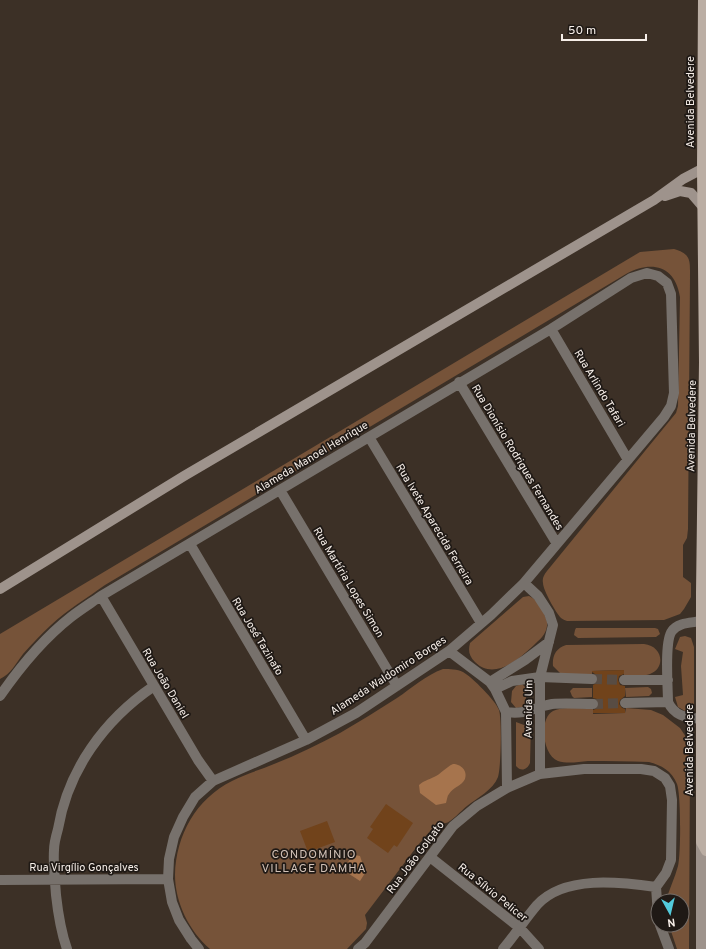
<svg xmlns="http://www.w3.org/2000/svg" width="706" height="949" viewBox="0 0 706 949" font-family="Overpass,sans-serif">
<rect width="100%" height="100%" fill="#3c3026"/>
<path fill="#765339" d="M 674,249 C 691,254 690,260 690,276 L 688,529 L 687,538 L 683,545 L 683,577 L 691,583 L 691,597 L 684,609 L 680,614 L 664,620 L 567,621 C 565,620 564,620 561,618 C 556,613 543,590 543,583 C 542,578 544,575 547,571 L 667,424 L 676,413 L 678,406 L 680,297 C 675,266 652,260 626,274 L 105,585 C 87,598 67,610 51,625 C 41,634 32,644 23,654 C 16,663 11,674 0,679 L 0,634 L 640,252 Z
M 529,596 C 537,600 539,604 543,611 C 545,616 548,620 547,626 C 546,635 539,640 533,646 C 519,659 494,681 475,662 C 469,656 468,651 470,643 L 523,597 Z
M 576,628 L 655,628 L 658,629 L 660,634 L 656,637 L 578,638 L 574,635 L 575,630 Z
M 685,636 L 691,638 L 694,647 L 694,704 L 691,708 L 685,711 L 678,707 L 675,697 L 683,695 L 681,666 L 683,652 L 675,649 L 680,637 Z
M 644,644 C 663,646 666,668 650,674 C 643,677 632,675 624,675 L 624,670 L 592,671 L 592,676 L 561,674 L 553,666 C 552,656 556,648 566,645 Z
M 443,669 C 450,669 457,669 463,672 C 472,677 496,701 499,710 C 502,719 501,768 498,777 C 493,790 477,798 467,806 C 462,810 451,822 446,823 C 443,824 440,823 437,823 L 418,845 L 365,915 L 367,923 L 366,929 L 347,949 L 210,949 C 189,931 175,902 175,875 C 176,835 196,799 232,781 C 245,774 260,770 274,764 C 297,755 319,744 340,733 C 359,722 378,710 397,698 C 412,688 426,675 443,669 Z
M 522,684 L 526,688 L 526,702 L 522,707 L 516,708 L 511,702 L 512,691 L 516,686 Z
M 648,687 L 651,689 L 652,693 L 649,696 L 626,697 L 625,688 Z
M 573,688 L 592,688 L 592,697 L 574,698 L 572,696 L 570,691 Z
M 593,708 L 593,714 L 625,713 L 626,708 L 651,710 L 663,715 L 680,728 L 686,737 L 690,761 L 689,949 L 677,949 L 669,925 L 682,925 L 682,901 L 666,901 C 669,889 675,878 678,866 C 681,854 681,794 677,784 C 672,771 661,765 649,762 C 629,761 608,761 588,761 C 578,762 567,764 558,761 C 542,755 539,718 553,711 C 563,706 582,709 593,708 Z
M 516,722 L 524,725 L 531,723 L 530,763 C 527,770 521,772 516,766 Z"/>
<path fill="#a6744d" d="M 453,764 C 461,764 468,771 465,779 C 462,786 453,787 449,794 C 447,796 447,800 446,803 L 436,805 L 420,793 L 419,785 C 423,781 428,780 434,777 C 441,774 446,767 453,764 Z
M 355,855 L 360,856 L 362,862 L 360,865 L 367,870 L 360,881 L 343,870 L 352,856 Z"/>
<path fill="#71431b" d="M 624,670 L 624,674 L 619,676 L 618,680 L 620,685 L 625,686 L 625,696 L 620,700 L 619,704 L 622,708 L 625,709 L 625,713 L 593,713 L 593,710 L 598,708 L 599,704 L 597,699 L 593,698 L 593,685 L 597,683 L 598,679 L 598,676 L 592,672 L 592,671 Z
M 386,804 L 413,823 L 397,847 L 394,845 L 388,853 L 367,838 L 373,829 L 370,827 Z
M 327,821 L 335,842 L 308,852 L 300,831 Z"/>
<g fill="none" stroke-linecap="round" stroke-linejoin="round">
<path stroke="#584c43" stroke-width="10" stroke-dasharray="10 5" stroke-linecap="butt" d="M 592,679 L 624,680
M 593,704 L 625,703"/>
<path stroke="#77716c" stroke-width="10" d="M 551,329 L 628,460
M 459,382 L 557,544
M 369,437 L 481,623
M 280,490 L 397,686
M 190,544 L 306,740
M 524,583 L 538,596 L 549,613 L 553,625 L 540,677 L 540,774
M 101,596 L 198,760 L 213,781
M 701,621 C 692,623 678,622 672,631 C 664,641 668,688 668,702 C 675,717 687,717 701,719
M 449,651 L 490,682 L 495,689 L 506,712 L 507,788
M 624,680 L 668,680
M 490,682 L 525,660 L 549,642
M 495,689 L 512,681 L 540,677 L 592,679
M 0,696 C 20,667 43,639 71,617 C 80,610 91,603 101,596 L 551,329 L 631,278 L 647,273 L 658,276 L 667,283 L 671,294 L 674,393 L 671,406 L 664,417 L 524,583 L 491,615 L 449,651 L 356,713 L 306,740 L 213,781 L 195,797 L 183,817 L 174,837 L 169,859 L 168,879 L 172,902 L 179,920 L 191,939 L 199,949
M 625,703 L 668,702
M 506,712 C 527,715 534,707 552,704 C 565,703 580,704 593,704
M 430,857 L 520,928 L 539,949
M 0,880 L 168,879
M 660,925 L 669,949
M 67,949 C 61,932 58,913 56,895 C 55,880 53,865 54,850 C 54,843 56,836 58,829 C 68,770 104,720 154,686
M 358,949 L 365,943 L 453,826 L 477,806 L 507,788 L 540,774 L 584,769 L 641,769 L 654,771 L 665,778 L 670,786 L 672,800 L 671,860 L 666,873 L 656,887 L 658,915
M 503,949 C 515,935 525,919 537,905 C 564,875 620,882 656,887"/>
<path stroke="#9e938c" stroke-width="10" d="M 665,196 L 680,191 L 691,193 L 703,207
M 0,589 L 184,476 L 654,200 L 683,179 L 702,169
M 701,949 L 701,842"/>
<path stroke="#bbaea4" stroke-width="10" d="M 703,0 L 702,169 L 704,362 L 701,592 L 701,842 L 706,851"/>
</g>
<g text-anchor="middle" stroke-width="3.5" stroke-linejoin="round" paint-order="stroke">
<g font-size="11" fill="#f6eee8" stroke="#1f1915">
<text transform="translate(690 102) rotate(-90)" y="4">Avenida Belvedere</text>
<text transform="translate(600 388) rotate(59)" y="4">Rua Arlindo Tafari</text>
<text transform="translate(691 426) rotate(-89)" y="4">Avenida Belvedere</text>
<text transform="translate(311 457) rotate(-31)" y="4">Alameda Manoel Henrique</text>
<text transform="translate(518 457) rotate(59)" y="4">Rua Dionísio Rodrigues Fernandes</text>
<text transform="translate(435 524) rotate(59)" y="4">Rua Ivete Aparecida Ferreira</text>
<text transform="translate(349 582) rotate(59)" y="4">Rua Martíria Lopes Simon</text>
<text transform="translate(258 636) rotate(59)" y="4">Rua José Tazinafo</text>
<text transform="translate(388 675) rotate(-33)" y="4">Alameda Waldomiro Borges</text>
<text transform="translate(166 683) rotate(59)" y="4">Rua João Daniel</text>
<text transform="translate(528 709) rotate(-89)" y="4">Avenida Um</text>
<text transform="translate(689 750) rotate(-90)" y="4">Avenida Belvedere</text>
<text transform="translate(415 857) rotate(-53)" y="4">Rua João Golgato</text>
<text x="84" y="871">Rua Virgílio Gonçalves</text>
<text transform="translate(493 892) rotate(39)" y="4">Rua Sílvio Pelicer</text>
</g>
<g font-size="12" letter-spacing="1" fill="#d1c1b6" stroke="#1f1915">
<text x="314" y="858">CONDOMÍNIO<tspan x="314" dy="14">VILLAGE DAMHA</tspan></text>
</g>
</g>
<g transform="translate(670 913) rotate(172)"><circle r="19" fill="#1f1915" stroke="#756e69"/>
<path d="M0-3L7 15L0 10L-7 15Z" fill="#53cbdc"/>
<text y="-6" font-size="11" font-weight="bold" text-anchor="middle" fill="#f6eee8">N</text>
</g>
<path d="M562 34v6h84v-6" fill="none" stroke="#f6eee8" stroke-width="2"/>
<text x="568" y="34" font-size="12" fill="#f6eee8" stroke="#1f1915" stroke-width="3" paint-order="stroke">50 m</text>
</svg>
